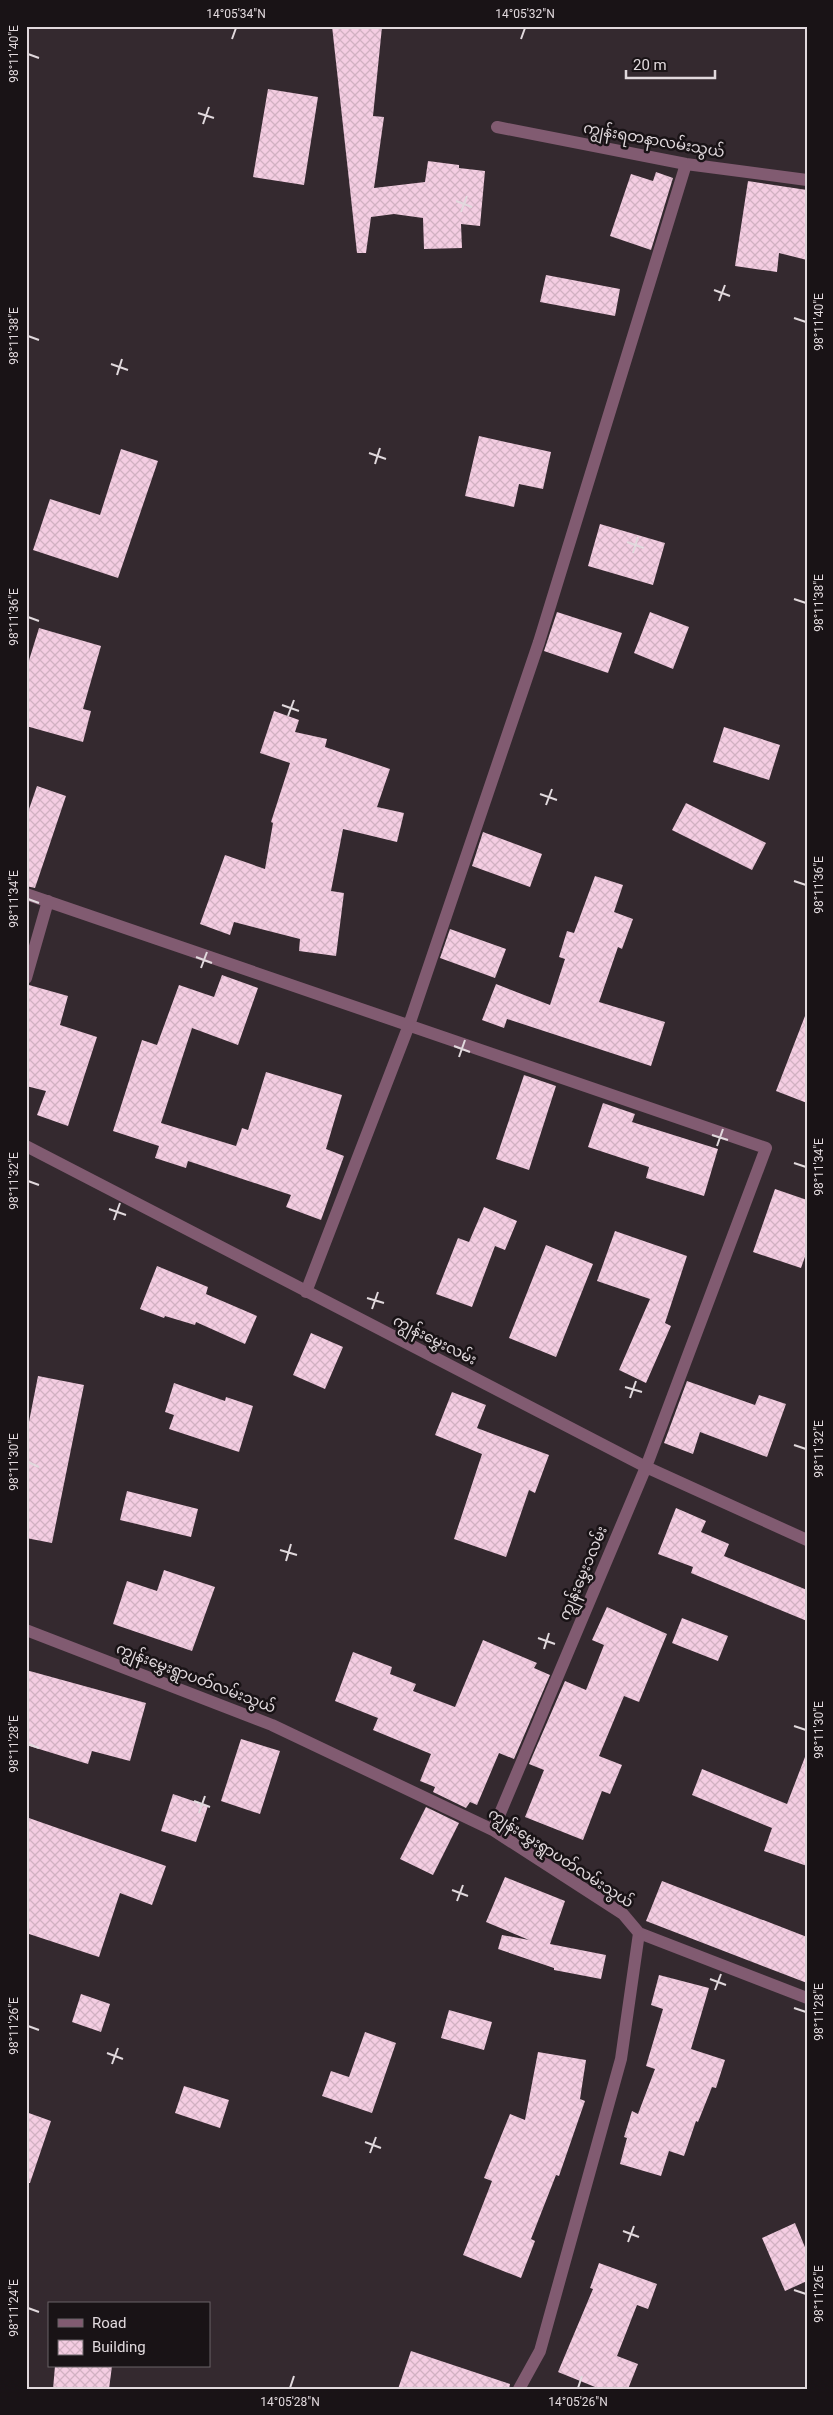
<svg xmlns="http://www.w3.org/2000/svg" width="833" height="2415" viewBox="0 0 833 2415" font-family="Roboto,'Noto Sans Myanmar',sans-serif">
<defs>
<pattern id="building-cross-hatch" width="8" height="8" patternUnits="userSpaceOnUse" patternTransform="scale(1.25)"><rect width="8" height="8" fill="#f4cde2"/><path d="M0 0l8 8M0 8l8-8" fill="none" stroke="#d1b1c2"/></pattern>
</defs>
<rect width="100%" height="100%" fill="#34292f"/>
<path fill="url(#building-cross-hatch)" d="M 332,26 L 382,27 L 373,116 L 384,117 L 374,188 L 425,182 L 428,161 L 459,165 L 459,168 L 485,171 L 480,226 L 461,224 L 462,248 L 424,249 L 423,218 L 394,214 L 371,217 L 366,253 L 357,253 Z
M 268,89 L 318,97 L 304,185 L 253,177 Z
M 656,172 L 673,178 L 651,250 L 610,236 L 631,174 L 653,181 Z
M 748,181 L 807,190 L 807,260 L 779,253 L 777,272 L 735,266 Z
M 546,275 L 620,289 L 615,316 L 540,302 Z
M 479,436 L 551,452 L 543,489 L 519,484 L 514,507 L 465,496 Z
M 121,449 L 158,461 L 118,578 L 33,550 L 50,499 L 100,515 Z
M 600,524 L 665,543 L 653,585 L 588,566 Z
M 557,612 L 622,633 L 608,673 L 544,651 Z
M 650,612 L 689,627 L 673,669 L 634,653 Z
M 39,628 L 101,646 L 83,709 L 91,711 L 83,742 L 26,726 L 26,670 Z
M 274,711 L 299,720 L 295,732 L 327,739 L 325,747 L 390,769 L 377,807 L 404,813 L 397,842 L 343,829 L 331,891 L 344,893 L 336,956 L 299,951 L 300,939 L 234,922 L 230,935 L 200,924 L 225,855 L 265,869 L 273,823 L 271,822 L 290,763 L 260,753 Z
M 724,727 L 780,745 L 769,780 L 713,762 Z
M 37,786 L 66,796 L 35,888 L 26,886 L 26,818 Z
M 686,803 L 766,843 L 752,870 L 672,830 Z
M 483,832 L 542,854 L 530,887 L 472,866 Z
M 595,876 L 623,885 L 614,912 L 633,919 L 622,949 L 618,947 L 599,1002 L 665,1022 L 651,1066 L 507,1019 L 504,1028 L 482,1020 L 496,984 L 550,1005 L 565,959 L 559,957 L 567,931 L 574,933 Z
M 450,929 L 506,949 L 495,978 L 440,958 Z
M 222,975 L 258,988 L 238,1045 L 192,1028 L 161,1123 L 236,1146 L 242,1128 L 248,1130 L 266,1072 L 342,1095 L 326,1149 L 344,1156 L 321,1220 L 286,1207 L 291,1195 L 188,1161 L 186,1168 L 155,1158 L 159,1146 L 113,1131 L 142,1040 L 157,1045 L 179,985 L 214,997 Z
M 29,985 L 68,996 L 60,1025 L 97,1037 L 68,1126 L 37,1115 L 46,1091 L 26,1086 L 26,986 Z
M 805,1016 L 807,1017 L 807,1103 L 776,1091 Z
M 524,1075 L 556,1086 L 529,1170 L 496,1159 Z
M 603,1103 L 635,1114 L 632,1122 L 718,1149 L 704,1196 L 646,1178 L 649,1167 L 588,1147 Z
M 775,1189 L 807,1200 L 807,1251 L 801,1268 L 753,1252 Z
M 484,1207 L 517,1221 L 505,1250 L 495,1246 L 472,1307 L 436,1294 L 458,1238 L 469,1242 Z
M 615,1231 L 687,1256 L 665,1323 L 671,1326 L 646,1383 L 619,1370 L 650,1299 L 597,1281 Z
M 546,1245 L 593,1264 L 556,1357 L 509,1338 Z
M 157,1266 L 208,1287 L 206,1294 L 257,1316 L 245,1344 L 196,1322 L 195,1325 L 165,1316 L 164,1318 L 140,1309 Z
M 311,1333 L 343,1347 L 325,1389 L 293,1375 Z
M 38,1376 L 84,1385 L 52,1543 L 26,1538 L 26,1437 Z
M 687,1381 L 755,1405 L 759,1395 L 786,1404 L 767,1457 L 700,1432 L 693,1454 L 664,1443 Z
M 174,1383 L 225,1401 L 226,1397 L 253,1406 L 239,1452 L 169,1429 L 174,1415 L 165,1412 Z
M 452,1392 L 486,1405 L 477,1428 L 549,1455 L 535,1493 L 529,1490 L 506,1557 L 454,1539 L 482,1454 L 435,1435 Z
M 127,1491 L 198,1509 L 191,1537 L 120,1520 Z
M 676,1508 L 706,1521 L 701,1532 L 729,1544 L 724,1556 L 807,1590 L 807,1621 L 691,1573 L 693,1567 L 658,1554 Z
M 164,1570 L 215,1587 L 192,1651 L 113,1624 L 127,1581 L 157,1591 Z
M 607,1607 L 667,1634 L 639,1702 L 624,1696 L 599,1756 L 622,1765 L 610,1794 L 602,1791 L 583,1840 L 525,1817 L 544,1770 L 529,1764 L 565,1681 L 586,1690 L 604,1645 L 592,1640 Z
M 682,1618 L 728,1636 L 718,1661 L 672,1643 Z
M 483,1640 L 537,1663 L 534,1668 L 550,1675 L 514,1759 L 499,1753 L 477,1805 L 470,1802 L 466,1808 L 433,1792 L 435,1787 L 420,1781 L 431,1754 L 373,1730 L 378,1718 L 335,1701 L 353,1652 L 392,1667 L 390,1674 L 416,1684 L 413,1691 L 455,1707 Z
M 26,1670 L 146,1703 L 130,1761 L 92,1751 L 88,1764 L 26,1745 Z
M 241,1739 L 280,1751 L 260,1814 L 221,1801 Z
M 805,1757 L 807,1757 L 807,1866 L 764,1851 L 772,1828 L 692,1795 L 702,1769 L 787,1804 Z
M 173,1794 L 208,1806 L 196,1842 L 161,1831 Z
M 426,1807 L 459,1823 L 433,1875 L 400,1859 Z
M 26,1817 L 166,1866 L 152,1905 L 120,1893 L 99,1957 L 26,1933 Z
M 505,1877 L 565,1901 L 550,1944 L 606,1955 L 601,1979 L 554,1970 L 554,1968 L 498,1949 L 502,1935 L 529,1940 L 486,1922 Z
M 662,1881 L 807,1937 L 807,1983 L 646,1921 Z
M 659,1975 L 709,1988 L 691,2049 L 725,2060 L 716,2088 L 712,2087 L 698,2122 L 696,2121 L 684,2156 L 669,2151 L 661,2176 L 620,2164 L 627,2138 L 624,2137 L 632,2111 L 638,2114 L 655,2069 L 646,2066 L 663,2009 L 651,2005 Z
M 81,1994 L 110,2004 L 101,2032 L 72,2022 Z
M 449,2010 L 492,2022 L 484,2050 L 441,2038 Z
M 365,2032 L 396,2043 L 372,2113 L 322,2096 L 331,2071 L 349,2077 Z
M 538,2052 L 586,2060 L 580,2099 L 585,2101 L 559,2176 L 556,2175 L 531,2239 L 535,2241 L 521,2278 L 463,2255 L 492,2181 L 484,2178 L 510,2114 L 525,2120 Z
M 184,2086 L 229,2100 L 220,2128 L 175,2113 Z
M 26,2112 L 51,2121 L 30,2183 L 26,2183 Z
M 795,2223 L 807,2252 L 807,2281 L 785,2291 L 762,2238 Z
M 599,2263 L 657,2284 L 648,2309 L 637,2305 L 617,2356 L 638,2364 L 628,2389 L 600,2389 L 558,2372 L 593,2289 L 590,2288 Z
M 411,2351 L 510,2384 L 509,2389 L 398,2389 Z
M 55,2366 L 112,2366 L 109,2389 L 53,2389 Z"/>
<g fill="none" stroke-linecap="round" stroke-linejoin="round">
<path stroke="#815b71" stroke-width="12" d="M 497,127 L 686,164 L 807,180
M 26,894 L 766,1148 L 646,1467 L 493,1830
M 26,978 L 48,901
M 26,1146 L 646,1467 L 807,1540
M 306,1292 L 409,1025 L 539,642 L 686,164
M 26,1630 L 272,1725 L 493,1830 L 623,1914 L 639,1933 L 621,2059 L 540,2351 L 519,2389
M 639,1933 L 807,1998"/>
</g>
<path fill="none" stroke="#e1d9dd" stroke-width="2" d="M 232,39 L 236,28M 521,39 L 525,28M 28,54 L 39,58M 198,113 L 214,118M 203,124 L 209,107M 456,201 L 472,207M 461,212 L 467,196M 714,290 L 730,296M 719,301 L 725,285M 794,318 L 806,322M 28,336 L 39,340M 111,364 L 128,370M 117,375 L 122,359M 369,453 L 386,459M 375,464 L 380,448M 627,542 L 644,548M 633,553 L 638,537M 794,599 L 806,603M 28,617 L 39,621M 282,705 L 299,711M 288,716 L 294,700M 540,794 L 557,800M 546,805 L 552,789M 794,881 L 806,885M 28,899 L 39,903M 196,957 L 212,963M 201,968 L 207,952M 454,1046 L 470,1052M 459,1057 L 465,1040M 712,1135 L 728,1140M 717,1146 L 723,1129M 794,1163 L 806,1167M 28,1181 L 39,1185M 109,1209 L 126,1215M 114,1220 L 120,1203M 367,1298 L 384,1303M 372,1309 L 378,1292M 625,1387 L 642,1392M 630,1398 L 636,1381M 794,1445 L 806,1449M 28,1462 L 39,1467M 280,1550 L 297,1555M 286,1561 L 291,1544M 538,1638 L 555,1644M 544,1649 L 549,1633M 794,1726 L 806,1730M 28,1744 L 39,1748M 194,1801 L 210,1807M 199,1813 L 205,1796M 452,1890 L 468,1896M 457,1901 L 463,1885M 710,1979 L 726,1985M 715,1990 L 721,1974M 794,2008 L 806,2012M 28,2026 L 39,2030M 107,2053 L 123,2059M 112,2064 L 118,2048M 365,2142 L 381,2148M 370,2153 L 376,2137M 623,2231 L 639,2237M 628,2242 L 634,2226M 794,2290 L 806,2294M 28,2308 L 39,2312M 290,2388 L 294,2376M 578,2388 L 582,2376"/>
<g text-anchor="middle" stroke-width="5" stroke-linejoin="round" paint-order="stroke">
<g font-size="15" fill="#e1d9dd" stroke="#191316">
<text transform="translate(654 140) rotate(10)" y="5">ကျွန်းရတနာလမ်းသွယ်</text>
<text transform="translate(435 1340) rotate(27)" y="5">ကျွန်းမွှေးလမ်း</text>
<text transform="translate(583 1573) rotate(-67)" y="5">ကျွန်းမွှေး၁လမ်း</text>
<text transform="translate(196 1678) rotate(21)" y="5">ကျွန်းမွှေးရွာပတ်လမ်းသွယ်</text>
<text transform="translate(561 1858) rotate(33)" y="5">ကျွန်းမွှေးရွာပတ်လမ်းသွယ်</text>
</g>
</g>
<rect width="833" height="2415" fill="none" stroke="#191316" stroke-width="55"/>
<rect x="48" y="2302" width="162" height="65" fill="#191316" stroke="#696266"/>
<rect x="58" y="2319" width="25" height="8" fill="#815b71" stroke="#696266"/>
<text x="92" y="2328" font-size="15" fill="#e1d9dd">Road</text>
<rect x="58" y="2340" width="25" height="15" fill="url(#building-cross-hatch)" stroke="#696266"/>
<text x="92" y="2352" font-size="15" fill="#e1d9dd">Building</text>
<path d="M626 70v8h89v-8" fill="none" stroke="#e1d9dd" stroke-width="2.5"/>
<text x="633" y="70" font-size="15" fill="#e1d9dd" stroke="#191316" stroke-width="4" paint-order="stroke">20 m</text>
<rect x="28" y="28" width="778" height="2360" fill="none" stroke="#e1d9dd" stroke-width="2"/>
<g font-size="12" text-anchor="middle" fill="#e1d9dd">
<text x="236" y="18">14°05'34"N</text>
<text x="525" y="18">14°05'32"N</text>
<text transform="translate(14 54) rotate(-90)" y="4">98°11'40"E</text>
<text transform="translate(819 322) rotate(-90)" y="4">98°11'40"E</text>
<text transform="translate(14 336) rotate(-90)" y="4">98°11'38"E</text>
<text transform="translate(819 603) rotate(-90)" y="4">98°11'38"E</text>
<text transform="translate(14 617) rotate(-90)" y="4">98°11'36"E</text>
<text transform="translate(819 885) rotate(-90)" y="4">98°11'36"E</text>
<text transform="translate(14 899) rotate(-90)" y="4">98°11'34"E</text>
<text transform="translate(819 1167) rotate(-90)" y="4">98°11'34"E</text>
<text transform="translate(14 1181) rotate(-90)" y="4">98°11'32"E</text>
<text transform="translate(819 1449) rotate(-90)" y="4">98°11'32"E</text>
<text transform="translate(14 1462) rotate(-90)" y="4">98°11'30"E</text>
<text transform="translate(819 1730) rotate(-90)" y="4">98°11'30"E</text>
<text transform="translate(14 1744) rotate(-90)" y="4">98°11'28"E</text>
<text transform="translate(819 2012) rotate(-90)" y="4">98°11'28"E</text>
<text transform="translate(14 2026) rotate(-90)" y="4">98°11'26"E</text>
<text transform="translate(819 2294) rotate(-90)" y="4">98°11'26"E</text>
<text transform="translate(14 2308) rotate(-90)" y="4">98°11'24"E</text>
<text x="290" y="2406">14°05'28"N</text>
<text x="578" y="2406">14°05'26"N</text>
</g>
</svg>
